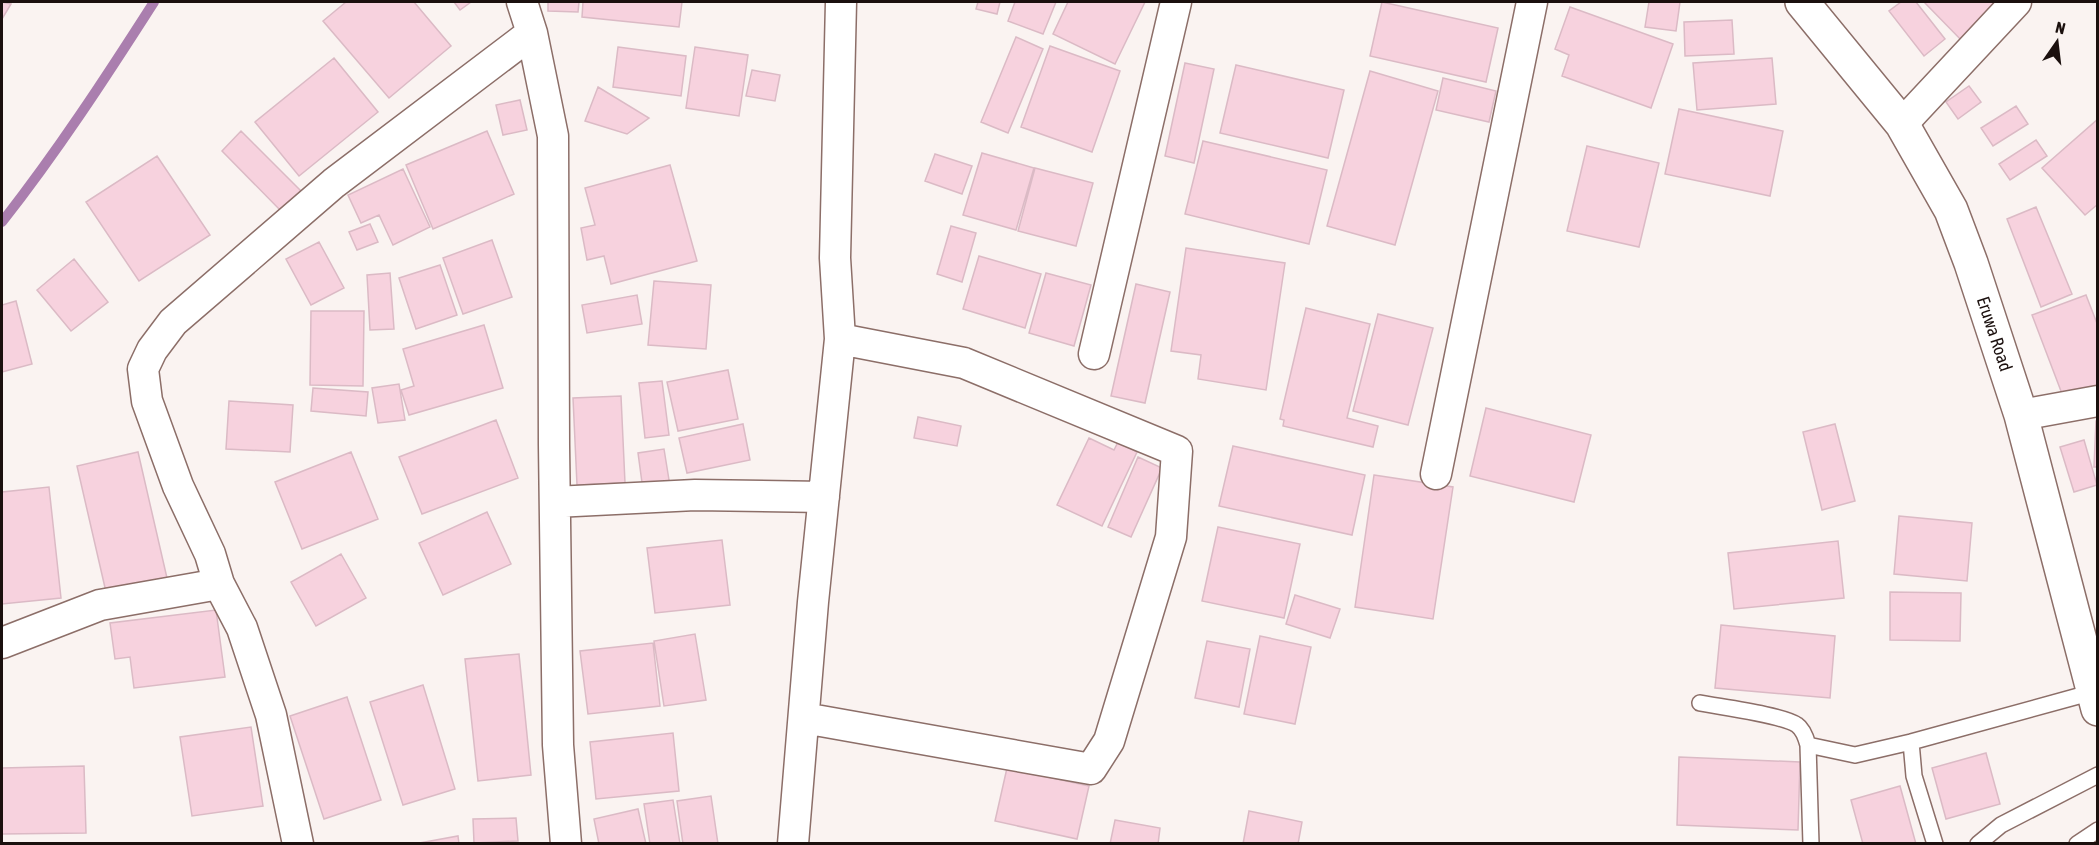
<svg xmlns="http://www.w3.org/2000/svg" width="2099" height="845" viewBox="0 0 2099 845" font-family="'Asap Condensed',sans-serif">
<rect width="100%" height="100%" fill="#faf3f1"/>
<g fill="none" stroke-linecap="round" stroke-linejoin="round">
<path stroke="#aa7eae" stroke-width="10" d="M 2,222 C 57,152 106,77 154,2"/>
</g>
<path fill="#f7d2de" stroke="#dbbac5" stroke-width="1.5" d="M 2,2 L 11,4 L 2,19 Z
M 346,2 L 414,2 L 451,46 L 389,98 L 323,21 Z
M 454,2 L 471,2 L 460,10 Z
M 548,2 L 579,2 L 578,12 L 548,11 Z
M 583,2 L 682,2 L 679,27 L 582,17 Z
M 978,2 L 1000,2 L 997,14 L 976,9 Z
M 1015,2 L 1056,2 L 1043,34 L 1008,21 Z
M 1068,2 L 1145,2 L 1115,64 L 1053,34 Z
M 1382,2 L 1498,28 L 1486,82 L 1370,56 Z
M 1649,2 L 1680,2 L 1676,31 L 1645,27 Z
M 1901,2 L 1916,2 L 1945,39 L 1924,56 L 1889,11 Z
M 1924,2 L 2007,2 L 1965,44 Z
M 1570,7 L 1673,44 L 1651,108 L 1562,76 L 1569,55 L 1555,49 Z
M 1732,20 L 1734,54 L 1685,56 L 1684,22 Z
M 1016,37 L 1043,49 L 1008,133 L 981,122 Z
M 1050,46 L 1120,71 L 1092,152 L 1021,127 Z
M 618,47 L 686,56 L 681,96 L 613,87 Z
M 695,47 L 748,55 L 739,116 L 686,108 Z
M 334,58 L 378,112 L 299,176 L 255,122 Z
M 1772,58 L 1776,104 L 1697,110 L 1693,63 Z
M 1185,63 L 1214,69 L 1194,163 L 1165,156 Z
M 1236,65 L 1344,90 L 1328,158 L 1220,133 Z
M 752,70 L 780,75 L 775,101 L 746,96 Z
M 1370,71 L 1438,91 L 1395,245 L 1327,226 Z
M 1443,78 L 1496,91 L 1489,122 L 1436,110 Z
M 1969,86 L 1981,102 L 1958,119 L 1946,102 Z
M 598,87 L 649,118 L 627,134 L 585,121 Z
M 520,100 L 527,130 L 503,135 L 496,105 Z
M 2016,106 L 2028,124 L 1993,146 L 1981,128 Z
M 1679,109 L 1783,131 L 1770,196 L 1665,174 Z
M 2098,119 L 2098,204 L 2085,215 L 2042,168 Z
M 241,131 L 301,191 L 281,211 L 222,151 Z
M 487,131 L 514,194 L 433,229 L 406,165 Z
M 2036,140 L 2047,156 L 2010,180 L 1999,164 Z
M 1203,141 L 1327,170 L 1309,244 L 1185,214 Z
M 1587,146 L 1659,163 L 1639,247 L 1567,231 Z
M 982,153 L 1034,168 L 1016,230 L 963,215 Z
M 935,154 L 972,166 L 962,194 L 925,181 Z
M 157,156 L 210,235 L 139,281 L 86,202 Z
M 670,165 L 697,261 L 611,284 L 604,256 L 587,260 L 581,228 L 595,225 L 585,188 Z
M 1035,168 L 1093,183 L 1076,246 L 1018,231 Z
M 403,169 L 430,227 L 393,245 L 379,215 L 361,223 L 348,195 Z
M 2036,207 L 2072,294 L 2041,307 L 2007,219 Z
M 370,224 L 378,242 L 357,250 L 349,232 Z
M 951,226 L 976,233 L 962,282 L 937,274 Z
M 492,240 L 512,297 L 463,314 L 443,258 Z
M 319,242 L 344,288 L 311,305 L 286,259 Z
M 1186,248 L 1285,263 L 1266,390 L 1198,379 L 1201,355 L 1171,351 Z
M 979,256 L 1041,274 L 1025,328 L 963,309 Z
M 74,259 L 108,302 L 71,331 L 37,290 Z
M 440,265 L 457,315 L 416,329 L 399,278 Z
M 390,273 L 394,329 L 370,330 L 367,275 Z
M 1046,273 L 1091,285 L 1074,346 L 1029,333 Z
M 654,281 L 711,285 L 706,349 L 648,345 Z
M 1136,284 L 1170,292 L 1145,403 L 1111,396 Z
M 637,295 L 642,324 L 587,333 L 582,305 Z
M 2086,295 L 2098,326 L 2098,386 L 2064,399 L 2032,315 Z
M 16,301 L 32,364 L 2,372 L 2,305 Z
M 1306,308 L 1370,324 L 1347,418 L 1378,426 L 1373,447 L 1283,426 L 1284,420 L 1280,419 Z
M 311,311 L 364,311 L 363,386 L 310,385 Z
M 1378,314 L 1433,328 L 1408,425 L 1353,411 Z
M 484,325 L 503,388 L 409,415 L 401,390 L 414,386 L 403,349 Z
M 728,370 L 738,419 L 678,431 L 667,382 Z
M 662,381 L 669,435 L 645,438 L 639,383 Z
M 399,384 L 405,420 L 378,423 L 372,388 Z
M 313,388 L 368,392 L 366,416 L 311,411 Z
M 621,396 L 625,483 L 577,485 L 573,398 Z
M 229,401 L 293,405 L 290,452 L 226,449 Z
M 1486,408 L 1591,435 L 1574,502 L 1470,476 Z
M 918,417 L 961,426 L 957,446 L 914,438 Z
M 496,420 L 518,478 L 422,514 L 399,457 Z
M 2096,421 L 2098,421 L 2098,467 L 2094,467 Z
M 743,424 L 750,460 L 687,473 L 679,438 Z
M 1835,424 L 1855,501 L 1822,510 L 1803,432 Z
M 1089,438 L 1114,450 L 1118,442 L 1137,452 L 1102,526 L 1057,505 Z
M 2084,440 L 2097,485 L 2074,492 L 2060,447 Z
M 1233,446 L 1365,475 L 1352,535 L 1219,506 Z
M 664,449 L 670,486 L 643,490 L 638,453 Z
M 138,452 L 167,578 L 106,592 L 77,466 Z
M 351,452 L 378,519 L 302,549 L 275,482 Z
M 1138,457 L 1162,468 L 1131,537 L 1108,527 Z
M 1374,475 L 1453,487 L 1433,619 L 1355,607 Z
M 49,487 L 61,598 L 2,604 L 2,492 Z
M 487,512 L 511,564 L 443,595 L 419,543 Z
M 1899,516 L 1972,523 L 1967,581 L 1894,574 Z
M 1218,527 L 1300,544 L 1284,618 L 1202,601 Z
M 722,540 L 730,605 L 655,613 L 647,548 Z
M 1838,541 L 1844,598 L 1734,609 L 1728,553 Z
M 341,554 L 366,598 L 316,626 L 291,582 Z
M 1890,592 L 1961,593 L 1960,641 L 1890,640 Z
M 1295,595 L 1340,609 L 1330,638 L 1286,624 Z
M 216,610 L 225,677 L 134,688 L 130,657 L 115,659 L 110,623 Z
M 1721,625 L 1835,636 L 1830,698 L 1715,688 Z
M 695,634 L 706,700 L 664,706 L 654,641 Z
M 1260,636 L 1311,647 L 1295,724 L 1244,714 Z
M 1207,641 L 1250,649 L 1239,707 L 1195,698 Z
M 653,643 L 660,706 L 588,714 L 580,651 Z
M 519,654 L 531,775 L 478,781 L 465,659 Z
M 423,685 L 455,789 L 403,805 L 370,702 Z
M 347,697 L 381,800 L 324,819 L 290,716 Z
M 251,727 L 263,806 L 192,816 L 180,737 Z
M 673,733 L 679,791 L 596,799 L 590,742 Z
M 1986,753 L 2000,804 L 1946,819 L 1932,768 Z
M 1679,757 L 1800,762 L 1798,830 L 1677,825 Z
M 84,766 L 86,833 L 2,834 L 2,768 Z
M 1007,768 L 1089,786 L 1077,839 L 995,821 Z
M 1900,786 L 1916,844 L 1863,844 L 1851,800 Z
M 711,796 L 718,844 L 683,844 L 677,801 Z
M 673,800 L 680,844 L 650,844 L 644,804 Z
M 638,809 L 646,844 L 599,844 L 594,819 Z
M 1249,811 L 1302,822 L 1298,844 L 1243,844 Z
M 516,818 L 518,841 L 474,843 L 473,819 Z
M 1115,820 L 1160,828 L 1158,844 L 1110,844 Z
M 458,836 L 459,844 L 414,844 Z"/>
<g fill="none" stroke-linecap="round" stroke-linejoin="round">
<g stroke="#8c6e68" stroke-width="18">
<path id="service" d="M 1700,703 C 1720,707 1783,715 1797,725 C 1803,729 1806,738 1808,745 L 1811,844
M 1911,742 L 1914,776 L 1935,844
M 1808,745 L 1855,755 L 1911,742 L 2093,692
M 1978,844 L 2001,825 L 2098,775
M 2077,844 L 2098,830"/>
</g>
<g stroke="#8c6e68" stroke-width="33">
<path id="minor" d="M 522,2 L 532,33 L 553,136 L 554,445 L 558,745 L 566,844
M 1902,124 L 2016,2
M 1094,354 L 1176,2
M 2021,415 L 2098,401
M 1436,474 L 1532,2
M 555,502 L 695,495 L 824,497
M 2,643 L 100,605 L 219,584
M 804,718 L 1091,769 L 1109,741 L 1171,537 L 1177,451 L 964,363 L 840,339
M 298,844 L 271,715 L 242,628 L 219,584 L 210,554 L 178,486 L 147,401 L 143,369 L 152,350 L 173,322 L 334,183 L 532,33
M 793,844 L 813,602 L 840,339 L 835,258 L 841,2"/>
</g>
<g stroke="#8c6e68" stroke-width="36">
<g id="secondary">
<path id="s1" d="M 1802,2 L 1902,124 L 1951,210 L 1971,263 L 2021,415 L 2098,709"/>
</g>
</g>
<use href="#service" stroke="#fff" stroke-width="15"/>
<use href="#minor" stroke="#fff" stroke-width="30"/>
<use href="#secondary" stroke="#fff" stroke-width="33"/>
</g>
<g text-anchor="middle" stroke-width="4.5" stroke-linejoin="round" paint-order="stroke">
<g font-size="18" fill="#1b100e" stroke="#faf3f1">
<text dy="6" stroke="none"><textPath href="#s1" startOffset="388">Eruwa Road</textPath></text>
</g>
</g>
<rect width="2099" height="845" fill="none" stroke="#1b100e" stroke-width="6"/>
<g transform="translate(2057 42) rotate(14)" stroke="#faf3f1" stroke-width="4.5" paint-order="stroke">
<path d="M0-4.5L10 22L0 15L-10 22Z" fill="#1b100e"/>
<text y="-9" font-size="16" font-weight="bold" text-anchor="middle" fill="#1b100e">N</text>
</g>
</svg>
